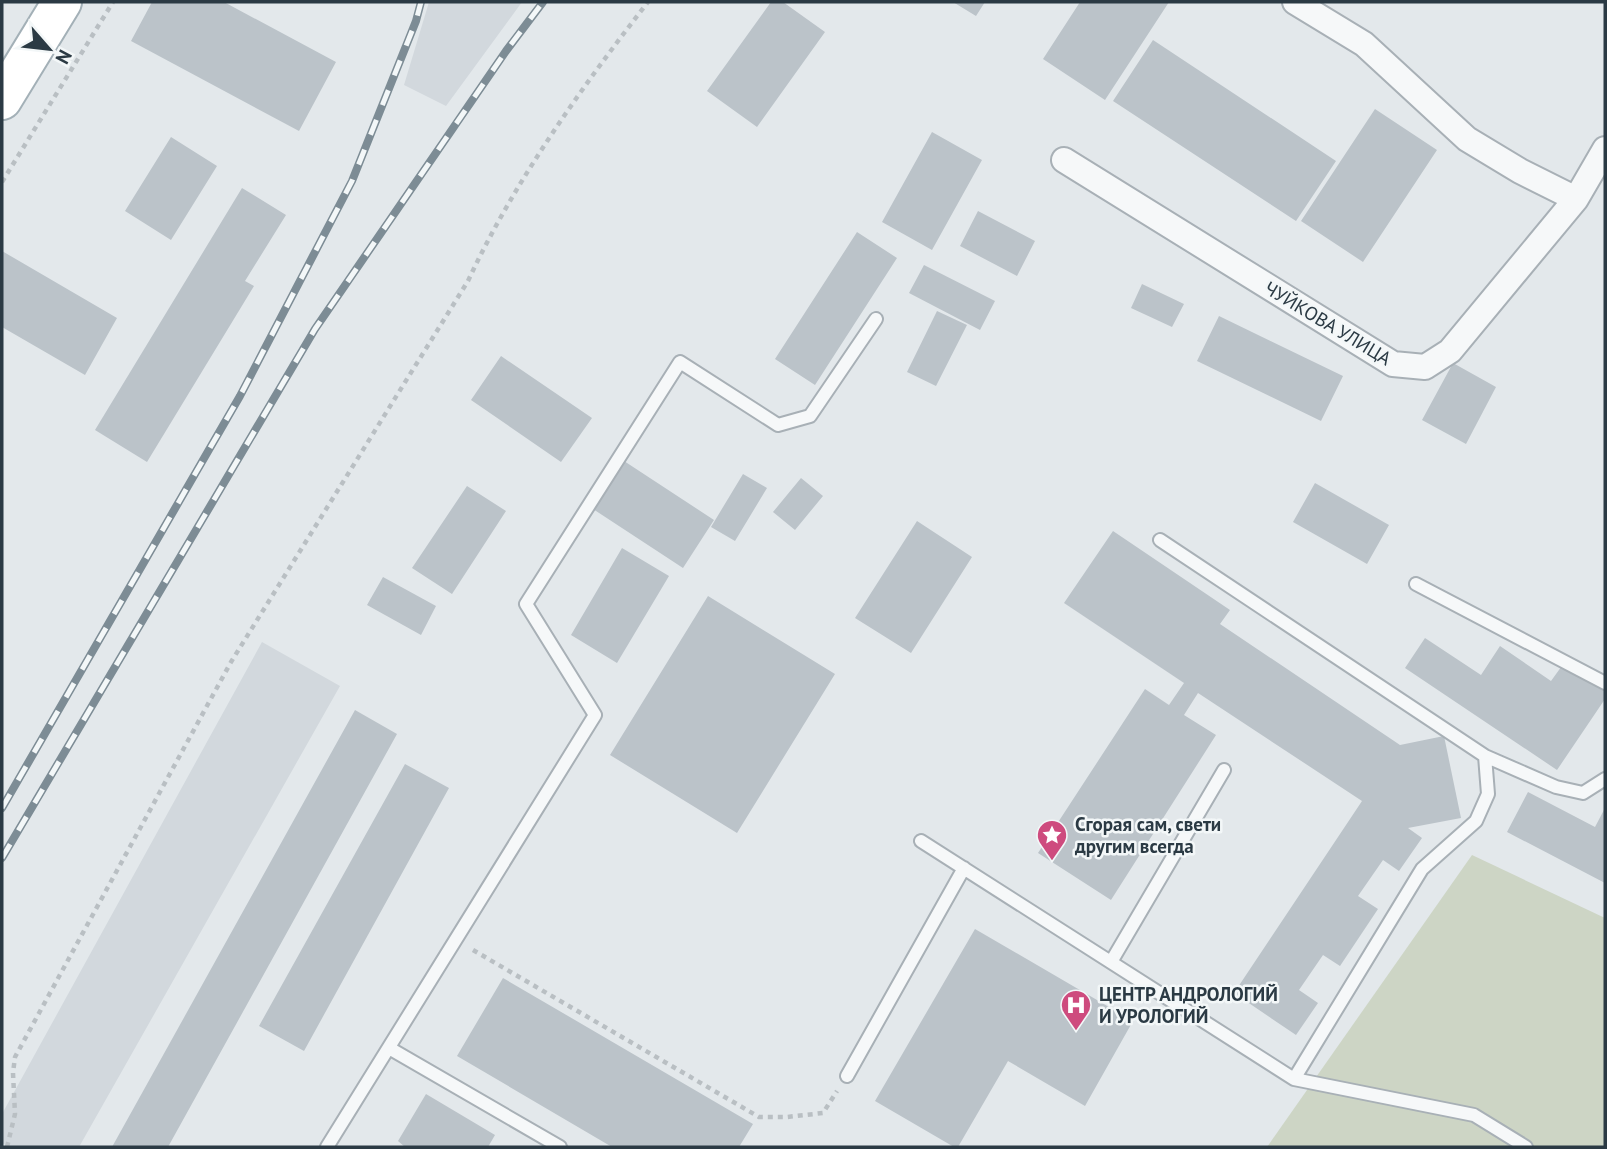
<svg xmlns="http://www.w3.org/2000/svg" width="1607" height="1149" viewBox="0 0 1607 1149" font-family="'PT Sans',sans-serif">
<rect width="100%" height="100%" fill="#e3e8eb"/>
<path fill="#d2d8dd" d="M 429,2 L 522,2 L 446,106 L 404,85 Z
M 262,642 L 340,686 L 79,1147 L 9,1147 L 2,1143 L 2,1114 Z"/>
<path fill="#cdd5c5" d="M 1472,855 L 1605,918 L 1605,1147 L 1267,1147 Z"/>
<path fill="#bbc3c9" d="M 152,2 L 224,2 L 336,62 L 299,131 L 131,41 Z
M 771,2 L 783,2 L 825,32 L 757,127 L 707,91 Z
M 953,2 L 985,2 L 976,16 Z
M 1080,2 L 1169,2 L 1105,100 L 1043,59 Z
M 1153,40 L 1336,161 L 1296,221 L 1113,101 Z
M 1375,109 L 1437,150 L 1363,262 L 1301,221 Z
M 932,132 L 982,160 L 932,250 L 882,222 Z
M 171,137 L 217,166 L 171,240 L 125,211 Z
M 242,188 L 286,215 L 245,281 L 254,286 L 147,462 L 95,430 Z
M 978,211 L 1035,241 L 1017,276 L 960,246 Z
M 857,232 L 897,258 L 815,385 L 775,359 Z
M 2,251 L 117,318 L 85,375 L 2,327 Z
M 924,265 L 995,301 L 980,330 L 909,293 Z
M 1142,284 L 1184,304 L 1172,327 L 1131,308 Z
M 937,311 L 967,325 L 936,386 L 907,372 Z
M 1219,316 L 1343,376 L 1321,421 L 1197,361 Z
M 501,356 L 592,418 L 561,462 L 471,400 Z
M 1453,363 L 1496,387 L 1466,444 L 1422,420 Z
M 624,461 L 714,520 L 683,568 L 593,509 Z
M 743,474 L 767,488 L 735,541 L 711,527 Z
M 801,478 L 823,496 L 795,530 L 773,512 Z
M 1315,483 L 1389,525 L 1367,564 L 1293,522 Z
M 467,486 L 506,511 L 452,594 L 412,568 Z
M 917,521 L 972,557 L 911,653 L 855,618 Z
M 1113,531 L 1230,610 L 1220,624 L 1400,745 L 1444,736 L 1461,818 L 1408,828 L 1422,838 L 1399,871 L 1383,860 L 1358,896 L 1378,909 L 1340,966 L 1323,955 L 1299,990 L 1318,1003 L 1296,1035 L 1234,993 L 1362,801 L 1198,693 L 1184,715 L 1216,735 L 1111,900 L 1038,853 L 1145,689 L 1169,705 L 1184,683 L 1064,603 Z
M 622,548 L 669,576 L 617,663 L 571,635 Z
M 383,577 L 436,606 L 421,635 L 367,605 Z
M 708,596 L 835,674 L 737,833 L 610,755 Z
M 1425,638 L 1481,675 L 1500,646 L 1551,681 L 1564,663 L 1605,691 L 1605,699 L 1557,770 L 1405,668 Z
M 355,710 L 397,734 L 168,1147 L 112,1147 Z
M 405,764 L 449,788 L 304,1051 L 259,1026 Z
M 1528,792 L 1595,827 L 1605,808 L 1605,883 L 1507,832 Z
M 975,929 L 1133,1021 L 1085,1106 L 1008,1061 L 958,1147 L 954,1147 L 875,1101 Z
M 503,978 L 753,1124 L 739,1147 L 612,1147 L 457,1056 Z
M 426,1094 L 495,1135 L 488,1147 L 405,1147 L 398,1141 Z"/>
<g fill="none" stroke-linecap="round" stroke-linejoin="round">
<g stroke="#a8b0b6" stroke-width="16">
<path id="lane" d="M 1160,540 L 1485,756 L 1488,794 L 1476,821 L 1422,869 L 1294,1079
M 1416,584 L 1605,683
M 1485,756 L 1556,787 L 1583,793 L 1605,779
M 921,841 L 1294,1079 L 1474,1115 L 1526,1147
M 1111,962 L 1224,770
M 389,1048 L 560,1147
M 847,1076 L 964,868
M 327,1147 L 595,715 L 526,604 L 680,362 L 778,425 L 810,416 L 876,319"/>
</g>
<g stroke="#a8b0b6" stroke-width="28">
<path id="street" d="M 1295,2 L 1364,44 L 1467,139 L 1520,171 L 1576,199
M 1064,160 L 1393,364 L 1425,367 L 1450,351 L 1576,199 L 1605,149"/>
</g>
<g stroke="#a3b0b7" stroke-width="42">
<path id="primary" d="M 2,100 L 62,2"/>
</g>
<path stroke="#b9bfc3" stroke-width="4.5" stroke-dasharray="5 5" stroke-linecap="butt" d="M 2,182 L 113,2
M 473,950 L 759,1117 L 787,1117 L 823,1113 L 837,1091
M 7,1147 L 15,1114 L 13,1073 L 15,1057 L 231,662 L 468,281 C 514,182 581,88 648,2"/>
<use href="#lane" stroke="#f6f8f9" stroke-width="12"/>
<use href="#street" stroke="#f6f8f9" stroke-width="24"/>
<use href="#primary" stroke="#fff" stroke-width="38"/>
<g stroke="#7d8c95" stroke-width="8">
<path id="rail" d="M 2,808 L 240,396 L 352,181 L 416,21 L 421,2
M 2,858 L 315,329 L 506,51 L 543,2"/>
</g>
<use href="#rail" stroke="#f3f7f8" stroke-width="5" stroke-dasharray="16" stroke-linecap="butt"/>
</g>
<defs>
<g id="sight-pin" transform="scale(1.575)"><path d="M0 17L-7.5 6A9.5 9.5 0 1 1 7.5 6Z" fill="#ce4b7e" stroke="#f3f7f8"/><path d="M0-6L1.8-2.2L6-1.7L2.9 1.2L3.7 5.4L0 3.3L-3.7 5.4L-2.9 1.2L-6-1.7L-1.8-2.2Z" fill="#fff"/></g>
<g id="hospital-pin" transform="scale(1.575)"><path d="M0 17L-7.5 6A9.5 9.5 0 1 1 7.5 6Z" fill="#ce4b7e" stroke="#f3f7f8"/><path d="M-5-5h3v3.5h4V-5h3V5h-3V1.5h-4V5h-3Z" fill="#fff"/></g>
</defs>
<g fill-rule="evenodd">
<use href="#sight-pin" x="1052" y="835"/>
<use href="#hospital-pin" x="1076" y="1005"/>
</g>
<g text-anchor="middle" stroke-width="5" stroke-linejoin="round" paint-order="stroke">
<g font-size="19" fill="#2b3a44" stroke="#f3f7f8">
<text transform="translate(1328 323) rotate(31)" y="7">ЧУЙКОВА УЛИЦА</text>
</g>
<g font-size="19" font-weight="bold" fill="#2b3a44" stroke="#f3f7f8" text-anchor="start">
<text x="1075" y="831">Сгорая сам, свети<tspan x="1075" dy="22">другим всегда</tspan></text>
<text x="1099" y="1001">ЦЕНТР АНДРОЛОГИЙ<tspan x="1099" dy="22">И УРОЛОГИЙ</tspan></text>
</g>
</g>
<rect width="1607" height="1149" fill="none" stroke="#2b3a44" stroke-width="7"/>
<g transform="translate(49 49) rotate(118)" stroke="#f3f7f8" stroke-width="5" paint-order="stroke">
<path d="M0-5L12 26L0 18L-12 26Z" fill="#2b3a44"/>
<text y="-10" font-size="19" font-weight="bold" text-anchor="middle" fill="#2b3a44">N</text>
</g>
</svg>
